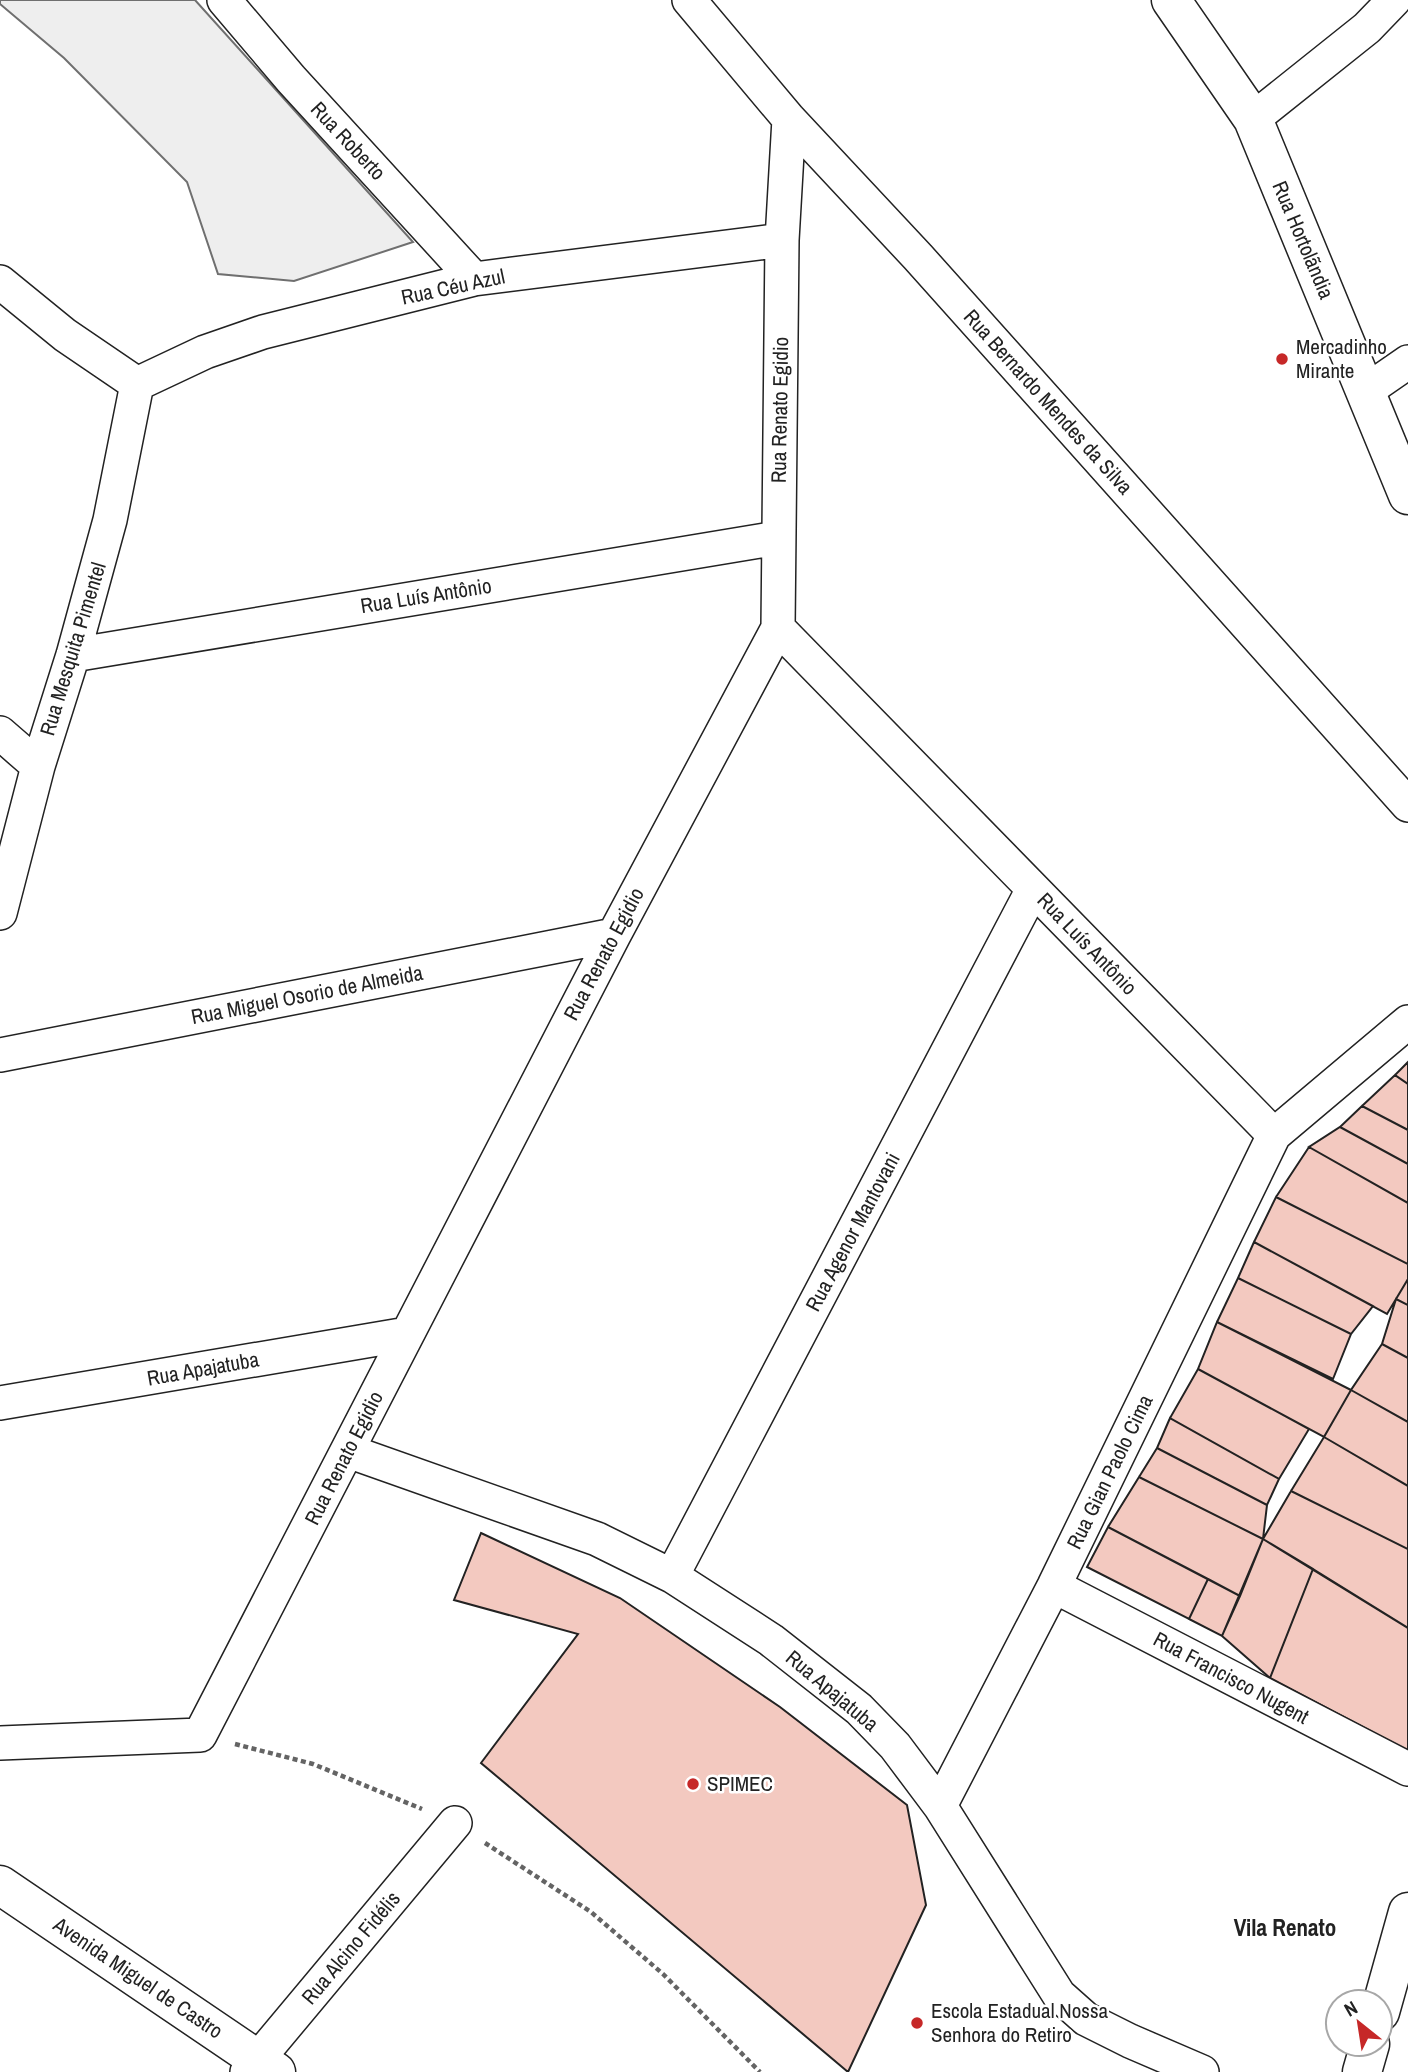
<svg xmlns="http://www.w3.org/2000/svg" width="1408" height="2072" viewBox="0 0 1408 2072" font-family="'Archivo Narrow',sans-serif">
<rect width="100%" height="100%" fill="#fff"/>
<path fill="#eee" stroke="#6f6f6f" stroke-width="2" d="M 0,0 L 195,0 L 413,242 L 294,281 L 218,274 L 187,182 L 64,58 L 0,4 Z"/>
<path fill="#f3c9c0" stroke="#222" stroke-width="2" d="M 1408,1062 L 1408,1084 L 1395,1075 Z
M 1395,1075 L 1408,1084 L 1408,1130 L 1362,1106 Z
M 1362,1106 L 1408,1130 L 1408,1164 L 1340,1127 Z
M 1340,1127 L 1408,1164 L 1408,1203 L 1309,1147 Z
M 1309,1147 L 1408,1203 L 1408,1264 L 1276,1197 Z
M 1276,1197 L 1408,1264 L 1408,1279 L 1387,1314 L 1254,1242 Z
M 1254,1242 L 1373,1306 L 1351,1334 L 1238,1278 Z
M 1238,1278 L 1351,1334 L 1333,1379 L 1217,1322 Z
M 1408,1279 L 1408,1305 L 1396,1299 Z
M 1396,1299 L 1408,1305 L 1408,1358 L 1382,1344 Z
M 1217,1322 L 1351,1390 L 1324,1437 L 1198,1369 Z
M 1382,1344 L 1408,1358 L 1408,1422 L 1351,1390 Z
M 1198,1369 L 1309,1429 L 1279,1479 L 1170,1418 Z
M 1351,1390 L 1408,1422 L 1408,1486 L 1324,1437 Z
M 1170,1418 L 1279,1479 L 1267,1505 L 1157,1448 Z
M 1324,1437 L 1408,1486 L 1408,1549 L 1291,1491 Z
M 1157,1448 L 1267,1505 L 1263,1539 L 1139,1477 Z
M 1139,1477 L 1263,1539 L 1240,1596 L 1108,1527 Z
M 1291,1491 L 1408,1549 L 1408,1628 L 1263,1539 Z
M 1108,1527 L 1208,1579 L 1189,1619 L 1087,1567 Z
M 481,1533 L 620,1598 L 780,1707 L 907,1805 L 926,1905 L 848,2072 L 481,1763 L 578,1634 L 454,1600 Z
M 1263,1539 L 1313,1569 L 1270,1678 L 1222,1636 Z
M 1313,1569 L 1408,1628 L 1408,1751 L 1270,1678 Z
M 1208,1579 L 1240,1596 L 1222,1636 L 1189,1619 Z"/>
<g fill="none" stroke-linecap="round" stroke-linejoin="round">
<g stroke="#222" stroke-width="36">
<path id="street" d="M 224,0 L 291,79 L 474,279
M 689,0 L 789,119 L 918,257 L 1408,805
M 1253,119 L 1367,28 L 1394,0
M 0,282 L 65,335 L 137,384
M 137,384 L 205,352 L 263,332 L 474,279 L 782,240
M 1366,391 L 1408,362
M 778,628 L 1274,1135
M 73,655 L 778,538
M 0,733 L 38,766
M 0,913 L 38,766 L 73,655 L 110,520 L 137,384
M 0,1055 L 614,935
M 0,1403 L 407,1334
M 348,1451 L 597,1539 L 672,1576 L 771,1640 L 859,1709 L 895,1746 L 940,1806 L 1059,1995 L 1086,2019 L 1130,2041 L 1202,2072
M 672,1576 L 1033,889
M 1054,1586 L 1408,1769
M 0,1743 L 200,1735 L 614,935 L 778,628 L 782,240 L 789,119
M 940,1806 L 1054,1586 L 1274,1135 L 1408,1022
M 247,2072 L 455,1823"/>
</g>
<g stroke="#222" stroke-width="41">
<path id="secondary" d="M 1171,0 L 1253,119 L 1408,495
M 0,1885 L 276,2072
M 1380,2012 L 1408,1912
M 1362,2072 L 1370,2044"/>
</g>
<path stroke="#646464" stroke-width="4.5" stroke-dasharray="5 3.5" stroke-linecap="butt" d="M 235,1744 L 313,1764 L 422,1809
M 485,1843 L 591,1912 L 663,1974 L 760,2072"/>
<use href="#street" stroke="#fff" stroke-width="33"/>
<use href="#secondary" stroke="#fff" stroke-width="38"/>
</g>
<g fill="#c62828" stroke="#fff" stroke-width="2.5">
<circle cx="1282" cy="359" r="7"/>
<circle cx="693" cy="1784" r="7"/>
<circle cx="917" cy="2023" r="7"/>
</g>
<g text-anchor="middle" stroke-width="5" stroke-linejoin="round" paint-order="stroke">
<g font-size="21" fill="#222" stroke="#fff">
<text transform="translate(348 141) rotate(47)" y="7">Rua Roberto</text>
<text transform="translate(1303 240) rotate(67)" y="7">Rua Hortolãndia</text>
<text transform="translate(453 287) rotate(-12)" y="7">Rua Céu Azul</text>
<text transform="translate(1048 402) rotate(48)" y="7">Rua Bernardo Mendes da Silva</text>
<text transform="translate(780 410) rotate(-89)" y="7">Rua Renato Egidio</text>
<text transform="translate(426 596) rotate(-9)" y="7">Rua Luís Antônio</text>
<text transform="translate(73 649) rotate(-73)" y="7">Rua Mesquita Pimentel</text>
<text transform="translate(1087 944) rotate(46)" y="7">Rua Luís Antônio</text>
<text transform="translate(604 954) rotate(-62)" y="7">Rua Renato Egidio</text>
<text transform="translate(307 995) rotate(-11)" y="7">Rua Miguel Osorio de Almeida</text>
<text transform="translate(853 1232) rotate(-62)" y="7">Rua Agenor Mantovani</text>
<text transform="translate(203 1369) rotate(-10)" y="7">Rua Apajatuba</text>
<text transform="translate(344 1458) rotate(-63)" y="7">Rua Renato Egidio</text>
<text transform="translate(1110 1472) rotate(-64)" y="7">Rua Gian Paolo Cima</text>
<text transform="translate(1231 1678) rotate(28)" y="7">Rua Francisco Nugent</text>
<text transform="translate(832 1691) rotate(40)" y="7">Rua Apajatuba</text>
<text transform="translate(351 1948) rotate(-50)" y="7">Rua Alcino Fidélis</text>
<text transform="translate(138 1978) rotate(34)" y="7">Avenida Miguel de Castro</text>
</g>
<g font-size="21" fill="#222" stroke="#fff" text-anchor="start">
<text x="1296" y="354">Mercadinho<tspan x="1296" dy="24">Mirante</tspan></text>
<text x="707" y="1791">SPIMEC</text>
<text x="931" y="2018">Escola Estadual Nossa<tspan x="931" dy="24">Senhora do Retiro</tspan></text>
</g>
<g font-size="23" font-weight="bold" fill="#222" stroke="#fff">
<text x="1285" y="1936">Vila Renato</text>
</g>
</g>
<g transform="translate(1359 2023) rotate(330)"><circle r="33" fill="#ffffff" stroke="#a7a7a7" stroke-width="2"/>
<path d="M0-5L12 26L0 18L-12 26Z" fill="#c62828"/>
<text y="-10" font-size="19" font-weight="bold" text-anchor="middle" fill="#222222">N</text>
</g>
</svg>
